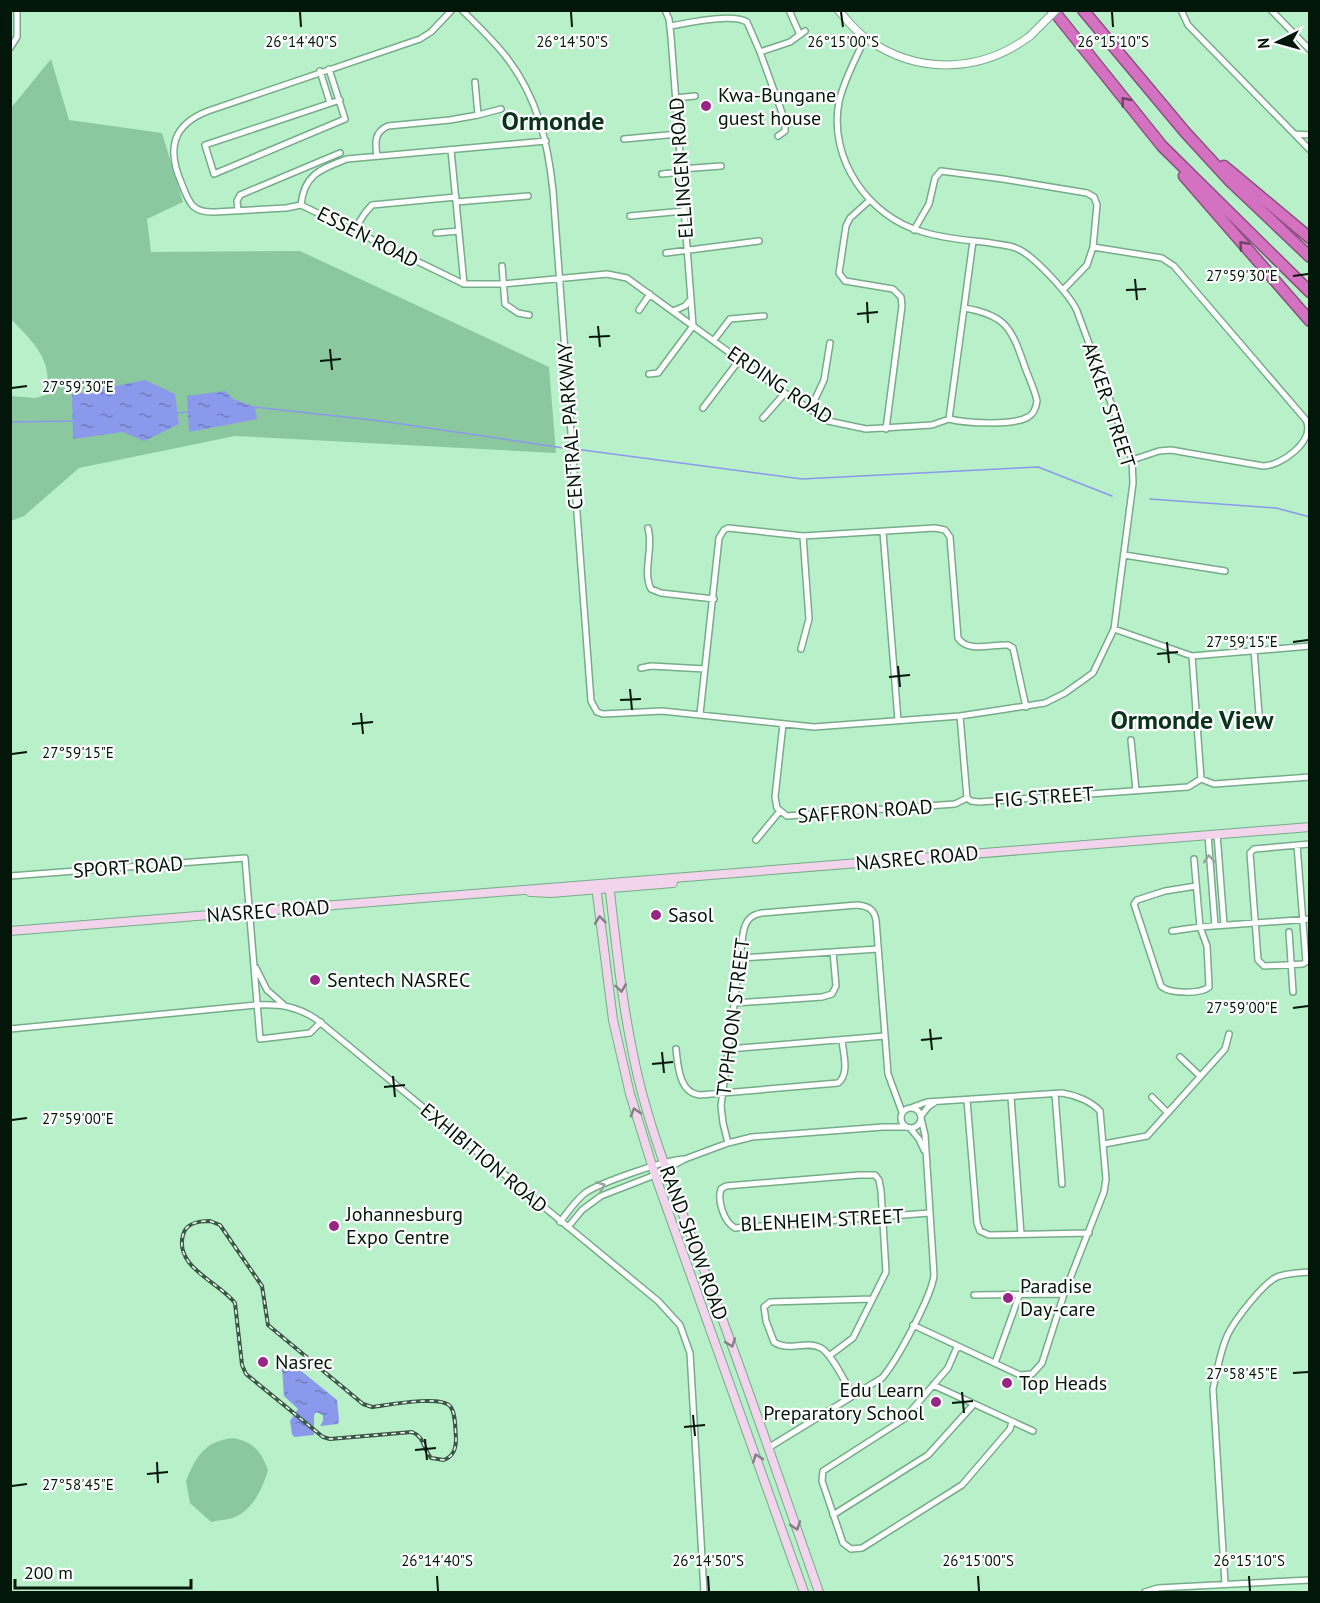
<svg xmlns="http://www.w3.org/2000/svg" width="1320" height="1603" viewBox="0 0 1320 1603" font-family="'PT Sans',sans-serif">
<defs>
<pattern id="water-ripples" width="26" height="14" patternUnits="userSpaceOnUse" patternTransform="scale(1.5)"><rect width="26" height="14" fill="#8a99eb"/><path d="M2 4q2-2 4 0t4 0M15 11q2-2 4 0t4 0" fill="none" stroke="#6f7cbd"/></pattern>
</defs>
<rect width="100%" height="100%" fill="#b8f0ca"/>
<path fill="#8bc8a0" d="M 51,59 L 69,120 L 162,133 L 183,202 L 147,219 L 151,252 L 300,251 L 549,367 L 556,453 L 235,436 L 79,468 L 24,516 L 11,521 L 11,396 L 35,398 L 46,395 C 54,360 33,342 11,319 L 11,108 Z
M 233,1438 C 254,1442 261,1452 268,1470 C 263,1487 253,1510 235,1517 C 229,1520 219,1520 211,1522 L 190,1503 L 186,1481 C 196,1456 205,1441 233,1438 Z"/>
<path fill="url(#water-ripples)" d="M 145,380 L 175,394 L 179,424 L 144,441 L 123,432 L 73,439 L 72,395 Z
M 225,391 L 233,399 L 255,407 L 257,419 L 189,432 L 187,396 Z
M 295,1366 L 337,1400 L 339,1419 L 338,1424 L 320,1426 L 323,1421 L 323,1415 L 316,1412 L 314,1416 L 314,1435 L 294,1437 L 292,1434 L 290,1421 L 298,1409 L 284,1396 L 282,1368 Z"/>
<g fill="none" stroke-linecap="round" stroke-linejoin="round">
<path stroke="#8a99eb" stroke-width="1.5" d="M 253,407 L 381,421 L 570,449
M 176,413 L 189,412
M 10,422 L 72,421
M 575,449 L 802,479 L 1038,467 L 1112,496
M 1150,499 L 1276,508 L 1310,517"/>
<g stroke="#76ac89" stroke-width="8">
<path id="minor" d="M 789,10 L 800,35
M 1181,10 L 1188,25 L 1310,150
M 1271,10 L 1310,50
M 463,11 C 478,26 494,41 507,58 C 537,97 548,142 553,191 L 591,701 L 597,712 L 603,714 L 662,711 L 814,727 L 960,716 L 1045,703 L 1065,693 L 1093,673 L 1114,629 L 1133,483 L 1132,460 L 1077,311 C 1070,295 1034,256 1018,249 C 1010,245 1000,245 991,243 C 968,240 945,239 923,232 C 868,217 828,158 839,102 C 844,79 856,59 865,38
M 670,26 C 689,23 731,13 747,22 L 760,52 L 785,121 L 785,131 L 778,136
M 10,48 L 17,37 L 17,10
M 760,52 L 790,42 L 805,31
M 329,69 L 345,119 L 214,174 L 205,145 L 340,100
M 320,71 L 330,103
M 676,98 L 695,96
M 478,115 L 501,109
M 1295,134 L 1310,135
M 624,139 L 678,134
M 451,150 L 464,284
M 377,156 C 375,143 374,132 388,126 L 450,120 L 478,115 L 475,82
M 681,169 L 721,166
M 662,174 L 681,172
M 870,200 L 850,218 L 846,226 L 839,273 L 845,281 L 893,289 L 901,297 L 902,306 L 886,429
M 456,202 L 528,196
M 301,205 L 464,284 L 503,284 L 607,274 L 627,278 L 785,393 L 828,421 L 866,429 L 932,425 L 949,419
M 301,205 L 286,208 L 215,212 C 191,213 189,202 181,182 C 167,149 172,125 208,111 L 420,39 L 431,32 L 451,11
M 301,205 C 304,174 321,169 347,159 L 546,141
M 238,211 L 237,201 L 240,195 L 340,153
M 630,216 L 684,211
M 354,230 L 365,213 L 372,205 L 456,197
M 914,230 L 929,204 L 935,178 L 941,171 L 1003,179 L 1087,193 L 1094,197 L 1097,205 L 1093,247 L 1087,265 L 1063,290
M 436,233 L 459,231
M 1093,247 L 1162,258 L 1174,266 L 1306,420 C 1316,441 1281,466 1263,466 L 1171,450 L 1159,451 L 1132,460
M 666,253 L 759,241
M 502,266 L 505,304 L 518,313 L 529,315
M 639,310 L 650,294
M 673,311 L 685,306 L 691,299
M 714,340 L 730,319 L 764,316
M 649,374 L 658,373 L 693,326 L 671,37 L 669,19 L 665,10
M 703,408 L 740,359
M 810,410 L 824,380 L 830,343
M 763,418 L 785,393
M 949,419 C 965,423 1013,426 1028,417 C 1034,414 1036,408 1037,401 C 1035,391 1030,380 1026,370 C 1012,330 1008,315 964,308
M 949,419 L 973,241
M 648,528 C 654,548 642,571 651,589 L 661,593 L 714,599
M 883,532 L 898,720
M 1124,555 L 1225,571
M 1114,629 L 1192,656 L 1310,646
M 801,649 L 809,619 L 803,536
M 1254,650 L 1259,714
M 1192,656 L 1201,779
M 641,668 L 651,666 L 705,669
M 700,714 L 719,538 L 724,530 L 728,528 L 803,536 L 935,528 L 945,530 L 950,537 L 958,638 C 967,653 993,644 1008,645 L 1013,648 L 1026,707
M 960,716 L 967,798
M 783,724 L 775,797 L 777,808 L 787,816 L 955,804 L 967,798
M 1131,740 L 1136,790
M 1201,779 L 1214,784 L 1310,777
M 967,798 L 971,801 L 979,802 L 1188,787 L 1201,779
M 1217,834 L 1224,925
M 1208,835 L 1215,926
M 756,840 L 780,811
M 1297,845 L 1306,962 L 1303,964 L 1264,966 L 1258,960 L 1250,853 L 1254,849 L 1310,844
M 1194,859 L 1200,927 L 1207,946 L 1209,987 C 1201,994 1169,994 1161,986 L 1134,904 L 1137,900 L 1165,891 L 1196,886
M 10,876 L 245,858 L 260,1039 L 310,1033 L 321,1022
M 1172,931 L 1200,927 L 1310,919
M 1289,932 L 1293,992
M 741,958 L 878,949
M 256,968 L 267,990 L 284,1005
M 735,1003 L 822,997 L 832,994 L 836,986 L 833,952
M 10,1029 L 257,1005 C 280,1004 296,1006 316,1019 L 658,1301 L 680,1325 L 690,1353 L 704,1592
M 676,1049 C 678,1066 679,1093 700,1095 L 838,1083 C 850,1074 843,1053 842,1040
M 729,1049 L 885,1036
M 1180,1057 L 1200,1076
M 1055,1094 L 1062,1184
M 1011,1097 L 1021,1234
M 1152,1097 L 1168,1113
M 967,1100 L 977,1223 L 980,1231 L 989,1235 L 1089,1233
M901 1118a10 10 0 1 1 20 0a10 10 0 1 1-20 0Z
M 921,1116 L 928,1107 L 934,1103
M 910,1128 L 919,1139 L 924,1150
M 728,1143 L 723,1123 L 721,1106 L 743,934 C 745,922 749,915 762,913 L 857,905 C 868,906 874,909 876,920 L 888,1074 L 902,1112
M 1104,1144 L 1147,1136 L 1225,1049 L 1229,1034
M 560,1222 C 568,1212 575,1201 585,1193 C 599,1183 666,1160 683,1159
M 568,1227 L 582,1210 L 601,1196 L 655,1175 L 685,1159 L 728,1143 L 752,1137 L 883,1127 L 906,1127
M 974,1295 L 1064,1294
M 913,1325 L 1020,1375 L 1032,1374 L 1042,1363 L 1064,1294 L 1104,1192 L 1106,1179 L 1100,1111 C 1091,1101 1075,1095 1062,1093 L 927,1102 L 913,1107
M 957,1347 L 948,1368 L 904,1419 L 823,1471 L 822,1481 L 843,1543 L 851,1549 L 862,1548 L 962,1485 L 1010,1429 L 1012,1422
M 829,1356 L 853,1338 L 886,1272 L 881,1191 L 879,1180 L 875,1175 L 859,1175 L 726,1186 L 721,1189 C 717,1201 724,1222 735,1228 L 929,1213
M 995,1363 L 1019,1296
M 933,1385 L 1033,1431
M 853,1396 C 846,1384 832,1354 821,1348 C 806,1340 787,1352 774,1342 L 766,1321 L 764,1307 L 770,1302 L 872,1299
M 768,1448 L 882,1378 C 896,1362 932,1296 934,1275 L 925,1135 L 921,1118
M 833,1515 L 928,1455 L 974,1404
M 1225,1584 L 1213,1389 C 1217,1371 1220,1351 1228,1334 C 1235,1320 1263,1283 1277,1277 C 1287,1273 1299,1273 1310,1272
M 1145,1592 L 1158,1588 L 1310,1580"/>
</g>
<g stroke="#76ac89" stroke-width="9">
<path id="tertiary" d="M 838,10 C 847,20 856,32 867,39 C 918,75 981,73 1030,36"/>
</g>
<g stroke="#76ac89" stroke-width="10">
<path id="secondary" d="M 609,883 C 617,954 624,1024 642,1093 C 661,1164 691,1233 716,1302 C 752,1399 785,1496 819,1592
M 596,886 L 613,1020 L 630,1094 L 655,1175 L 804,1592
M 530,892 L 551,893 L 673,883
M 10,931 L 1310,827"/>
</g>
<g stroke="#8b5181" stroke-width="13">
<path id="motorway" d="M 1053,10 L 1162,146 L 1310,292
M 1083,10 L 1185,132 L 1230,181 L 1310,257
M 1224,166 L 1310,238
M 1184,176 L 1310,321"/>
</g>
<use href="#minor" stroke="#fff" stroke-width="5"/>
<use href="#tertiary" stroke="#fff" stroke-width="7"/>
<use href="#secondary" stroke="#f2d4ec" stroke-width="8"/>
<use href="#motorway" stroke="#d571c1" stroke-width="10"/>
<g stroke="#3a5945" stroke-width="4">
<path id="rail" d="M 210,1221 L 220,1225 L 262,1286 L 268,1325 L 363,1404 L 372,1407 C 388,1405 440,1395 450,1406 C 456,1413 455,1428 456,1438 C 456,1448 454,1456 444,1460 L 431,1458 C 423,1449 425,1437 412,1432 L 330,1439 L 323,1437 L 246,1374 L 242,1365 L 235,1303 C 219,1282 174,1267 183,1235 C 186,1223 198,1221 210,1221 Z"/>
</g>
<use href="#rail" stroke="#fff" stroke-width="1.5" stroke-dasharray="4.5" stroke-linecap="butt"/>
<g stroke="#76ac89" stroke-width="9" stroke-linecap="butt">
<path id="tertiary-bridge" d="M 1030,36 L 1056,10"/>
</g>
<use href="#tertiary-bridge" stroke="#fff" stroke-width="7"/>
</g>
<defs><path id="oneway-chevron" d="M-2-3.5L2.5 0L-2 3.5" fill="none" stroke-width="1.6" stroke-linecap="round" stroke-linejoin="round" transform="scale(1.5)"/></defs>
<g stroke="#6c4465">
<use href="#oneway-chevron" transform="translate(1125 101) rotate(-129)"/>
<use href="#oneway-chevron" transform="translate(1243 245) rotate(-131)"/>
</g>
<g stroke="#9aa29d">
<use href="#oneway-chevron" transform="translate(1209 859) rotate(-94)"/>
<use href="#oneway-chevron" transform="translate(601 1186) rotate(-24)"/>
</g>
<g stroke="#867e86">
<use href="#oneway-chevron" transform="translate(600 920) rotate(-97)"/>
<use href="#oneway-chevron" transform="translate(621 988) rotate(82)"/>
<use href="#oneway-chevron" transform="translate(635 1112) rotate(-107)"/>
<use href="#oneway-chevron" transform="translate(731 1343) rotate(70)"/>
<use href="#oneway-chevron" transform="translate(757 1458) rotate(-110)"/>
<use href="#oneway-chevron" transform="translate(796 1526) rotate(71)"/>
</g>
<path fill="none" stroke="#021609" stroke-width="2" d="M 300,12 L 301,27M 571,12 L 572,27M 841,12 L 843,27M 1112,12 L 1113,27M 1293,276 L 1308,274M 1135,279 L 1137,300M 1126,290 L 1146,289M 867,302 L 868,323M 857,314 L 878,312M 598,326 L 600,347M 589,337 L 610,336M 330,349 L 332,370M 320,361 L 341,359M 12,388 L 27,386M 1167,642 L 1169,663M 1293,642 L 1308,640M 1157,654 L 1178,652M 898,666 L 900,687M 889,677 L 910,675M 630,689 L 632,710M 620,700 L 641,699M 361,713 L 363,734M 352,724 L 373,722M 12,754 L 27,752M 1293,1008 L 1308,1006M 930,1029 L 932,1050M 921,1040 L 942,1038M 662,1052 L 664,1073M 652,1064 L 673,1062M 393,1076 L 395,1097M 384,1087 L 405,1085M 12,1120 L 27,1118M 1293,1373 L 1308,1372M 962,1392 L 964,1413M 952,1403 L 973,1401M 693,1415 L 695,1436M 684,1427 L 705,1425M 425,1439 L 427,1460M 415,1450 L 436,1448M 157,1462 L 158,1483M 147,1474 L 168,1472M 12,1486 L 27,1484M 437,1576 L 438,1591M 708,1576 L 709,1591M 978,1576 L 979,1591M 1249,1576 L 1250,1591"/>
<g fill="#972685" stroke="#fff" stroke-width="2">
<circle cx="706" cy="106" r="6"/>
<circle cx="656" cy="915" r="6"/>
<circle cx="315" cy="980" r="6"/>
<circle cx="334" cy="1226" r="6"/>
<circle cx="1008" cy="1298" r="6"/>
<circle cx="263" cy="1362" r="6"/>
<circle cx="1007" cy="1383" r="6"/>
<circle cx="936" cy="1402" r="6"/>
</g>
<g text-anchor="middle" stroke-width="4.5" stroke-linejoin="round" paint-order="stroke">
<g font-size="20" fill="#021609" stroke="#fff" text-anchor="start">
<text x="718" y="102">Kwa-Bungane<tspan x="718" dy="23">guest house</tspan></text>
<text x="668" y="922">Sasol</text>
<text x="327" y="987">Sentech NASREC</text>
<text x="346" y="1221">Johannesburg<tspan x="346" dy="23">Expo Centre</tspan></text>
<text x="1020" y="1293">Paradise<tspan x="1020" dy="23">Day-care</tspan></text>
<text x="275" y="1369">Nasrec</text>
<text x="1019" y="1390">Top Heads</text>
<text x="924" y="1397" text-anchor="end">Edu Learn<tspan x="924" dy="23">Preparatory School</tspan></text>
</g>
<g font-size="20" fill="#021609" stroke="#fff">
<text transform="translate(681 168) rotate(-94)" y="7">ELLINGEN ROAD</text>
<text transform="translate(368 237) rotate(27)" y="7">ESSEN ROAD</text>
<text transform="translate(780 385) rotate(34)" y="7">ERDING ROAD</text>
<text transform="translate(1109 405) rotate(72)" y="7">AKKER STREET</text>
<text transform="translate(570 426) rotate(-94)" y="7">CENTRAL PARKWAY</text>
<text transform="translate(1044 797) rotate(-4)" y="7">FIG STREET</text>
<text transform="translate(865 811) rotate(-4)" y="7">SAFFRON ROAD</text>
<text transform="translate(917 858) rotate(-5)" y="7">NASREC ROAD</text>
<text transform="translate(128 867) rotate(-4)" y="7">SPORT ROAD</text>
<text transform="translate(268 911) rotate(-4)" y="7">NASREC ROAD</text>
<text transform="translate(733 1017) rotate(-83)" y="7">TYPHOON STREET</text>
<text transform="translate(484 1158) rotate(40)" y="7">EXHIBITION ROAD</text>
<text transform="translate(822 1220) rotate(-3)" y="7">BLENHEIM STREET</text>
<text transform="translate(694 1243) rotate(70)" y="7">RAND SHOW ROAD</text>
</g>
<g font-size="26" font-weight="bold" fill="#09331c" stroke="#fff">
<text x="553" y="130">Ormonde</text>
<text x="1192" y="729">Ormonde View</text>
</g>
</g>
<g font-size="15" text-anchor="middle" fill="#021609" stroke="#fff" stroke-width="4.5" stroke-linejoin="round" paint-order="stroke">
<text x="301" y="47">26°14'40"S</text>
<text x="572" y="47">26°14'50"S</text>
<text x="843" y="47">26°15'00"S</text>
<text x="1113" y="47">26°15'10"S</text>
<text x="1242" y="281">27°59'30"E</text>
<text x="78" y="392">27°59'30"E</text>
<text x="1242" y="647">27°59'15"E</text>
<text x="78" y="758">27°59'15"E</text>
<text x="1242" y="1013">27°59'00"E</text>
<text x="78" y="1124">27°59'00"E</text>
<text x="1242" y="1379">27°58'45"E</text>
<text x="78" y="1490">27°58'45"E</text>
<text x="437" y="1566">26°14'40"S</text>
<text x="708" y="1566">26°14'50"S</text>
<text x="978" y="1566">26°15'00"S</text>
<text x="1249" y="1566">26°15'10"S</text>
</g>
<rect width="1320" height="1603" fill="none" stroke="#021609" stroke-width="24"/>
<g transform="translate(1278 42) rotate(265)" stroke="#ffffff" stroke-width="4.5" paint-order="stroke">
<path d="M0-4.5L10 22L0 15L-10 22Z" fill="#021609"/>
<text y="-9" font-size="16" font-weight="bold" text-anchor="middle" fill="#021609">N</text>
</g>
<path d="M15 1579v9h176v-9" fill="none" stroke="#021609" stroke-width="3"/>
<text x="24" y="1579" font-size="18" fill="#021609" stroke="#ffffff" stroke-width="4.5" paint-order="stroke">200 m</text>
</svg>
